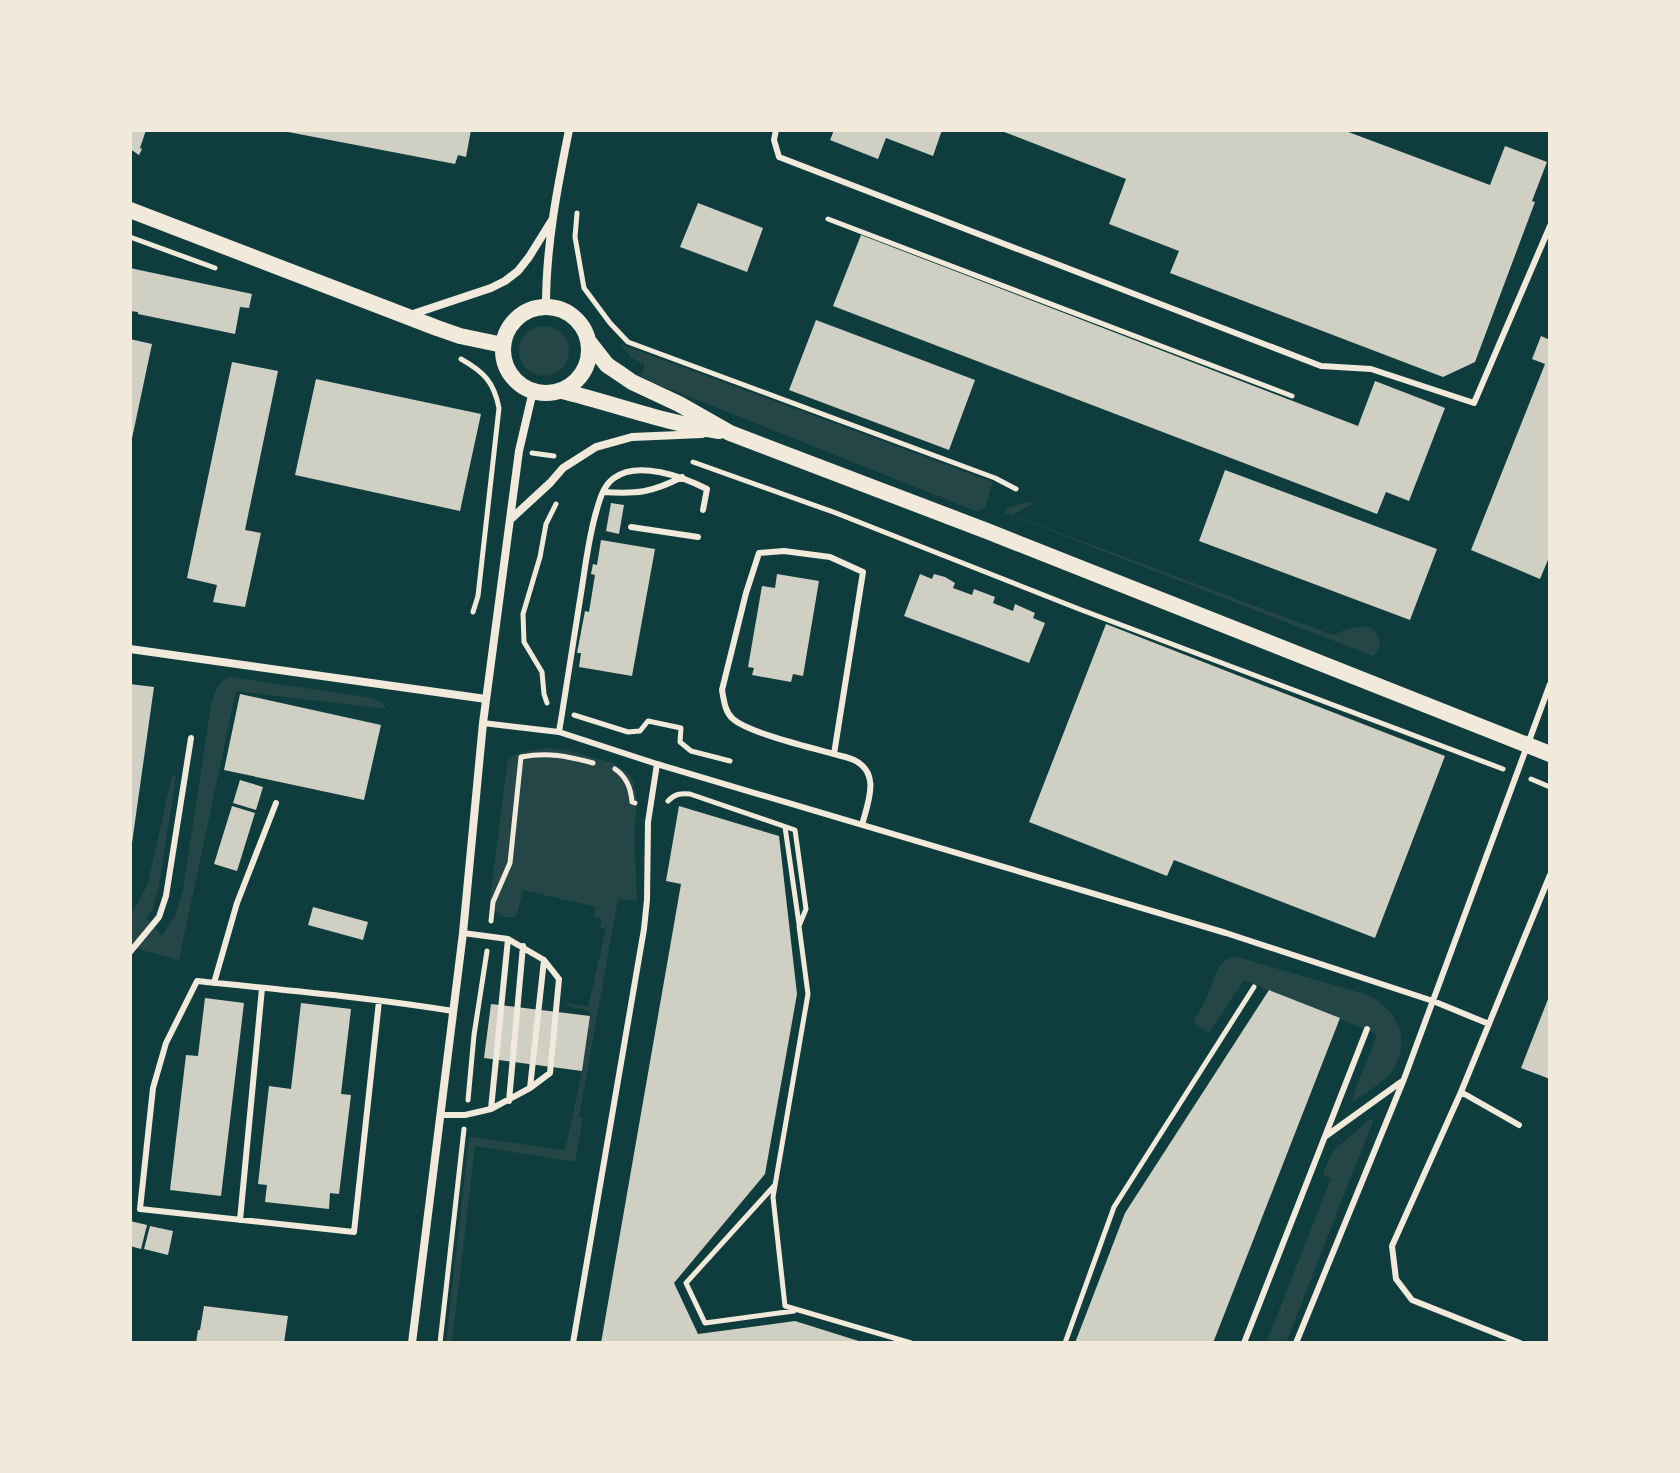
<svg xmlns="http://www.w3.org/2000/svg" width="1680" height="1473" viewBox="0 0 1680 1473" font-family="'Archivo Narrow',sans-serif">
<rect width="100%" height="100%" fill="#0f3d3e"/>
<path fill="#244646" d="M519 351a25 25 0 1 1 50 0a25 25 0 1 1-50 0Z
M 620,344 L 993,482 L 985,508 L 978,511 L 973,510 L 652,382 L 641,376 L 645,365 L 631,357 Z
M 1026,502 L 1035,503 L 1012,515 L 1333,635 C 1352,627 1380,616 1380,649 L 1373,656 L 1005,513 L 1008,508 Z
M 231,677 L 373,698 L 383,704 L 386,709 L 236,691 L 179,960 L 130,947 L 130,916 L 147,886 L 172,776 L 174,775 L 176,777 L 159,885 L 153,909 L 146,918 L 162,936 L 175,916 L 183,890 L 211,705 C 215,693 218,680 231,677 Z
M 545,748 L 566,750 L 613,763 L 628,773 L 633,780 L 637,803 L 634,835 L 637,899 L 635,901 L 618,899 L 579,1117 L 583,1118 L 575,1162 L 475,1146 L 452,1343 L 446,1343 L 469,1137 L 565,1150 L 582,1072 L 591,1011 L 567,1006 L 568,1003 L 588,1007 L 606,929 L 600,928 L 602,919 L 594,917 L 596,907 L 523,890 L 517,914 L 515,917 L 504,917 L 489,906 L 508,758 L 519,753 Z
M 1234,956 L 1368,995 C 1397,1010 1412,1039 1393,1070 C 1386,1080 1363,1095 1353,1102 L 1352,1099 L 1377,1034 L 1244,980 L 1209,1033 L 1193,1022 C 1197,1014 1202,1007 1206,999 C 1214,983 1214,962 1234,956 Z
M 1370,1119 L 1373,1121 L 1286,1343 L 1266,1343 L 1331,1179 L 1324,1175 L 1323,1173 L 1333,1151 Z"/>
<path fill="#cfcfc3" d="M 130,130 L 146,130 L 140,148 L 142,149 L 139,155 L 130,149 Z
M 283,130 L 471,130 L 466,157 L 458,155 L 455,164 L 283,131 Z
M 834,130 L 942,130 L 933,156 L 886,138 L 878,159 L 830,140 Z
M 999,130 L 1343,130 L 1490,185 L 1505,146 L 1547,162 L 1532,201 L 1535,202 L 1475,362 L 1443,377 L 1170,273 L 1179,251 L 1109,224 L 1126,179 Z
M 698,203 L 763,228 L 747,272 L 680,247 Z
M 861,235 L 1358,426 L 1375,381 L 1445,408 L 1409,501 L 1386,492 L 1377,514 L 833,306 Z
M 130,268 L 252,294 L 249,308 L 240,307 L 235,334 L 138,314 L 138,312 L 130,311 Z
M 816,320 L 975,380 L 949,450 L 789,390 Z
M 1541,336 L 1550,340 L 1550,555 L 1540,579 L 1471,550 L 1545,364 L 1532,359 Z
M 130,339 L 152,344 L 131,443 L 130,443 Z
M 232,362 L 278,371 L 245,530 L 261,533 L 245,607 L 213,602 L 217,585 L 187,578 Z
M 316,379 L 481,414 L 460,511 L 295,475 Z
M 1225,470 L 1437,549 L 1410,620 L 1199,541 Z
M 611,503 L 624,505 L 619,534 L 606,531 Z
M 601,540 L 655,549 L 632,676 L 579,667 L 581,653 L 577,653 L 585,611 L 589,612 L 595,575 L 591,574 L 593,564 L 597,565 Z
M 777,574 L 819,581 L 803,676 L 793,674 L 791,682 L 752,675 L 754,668 L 748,667 L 762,586 L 775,588 Z
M 920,574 L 932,579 L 934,574 L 945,577 L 955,583 L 953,588 L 972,595 L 974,589 L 995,597 L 993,603 L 1013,611 L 1015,604 L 1035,613 L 1033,618 L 1045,623 L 1029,663 L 904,616 Z
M 1106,624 L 1445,756 L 1375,938 L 1174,860 L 1167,876 L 1029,822 Z
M 130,684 L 154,687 L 132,843 L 130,843 Z
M 240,694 L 381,725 L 364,800 L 224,770 Z
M 240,780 L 263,787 L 256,810 L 233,803 Z
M 232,806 L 255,813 L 237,871 L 214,864 Z
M 679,806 L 779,836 L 797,994 L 765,1174 L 674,1283 L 698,1334 L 795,1321 L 865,1343 L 601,1343 L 681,884 L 666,881 Z
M 313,907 L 368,922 L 363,940 L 308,925 Z
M 1269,990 L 1340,1018 L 1213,1343 L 1075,1343 L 1125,1213 Z
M 1550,994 L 1550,1079 L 1521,1068 Z
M 205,998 L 244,1003 L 221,1196 L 170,1190 L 186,1055 L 198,1056 Z
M 301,1003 L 351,1009 L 341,1094 L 351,1095 L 339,1194 L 330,1193 L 329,1209 L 265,1202 L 267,1185 L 258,1184 L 269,1086 L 291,1089 Z
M 491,1004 L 590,1016 L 582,1071 L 484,1058 Z
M 130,1221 L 147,1225 L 141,1249 L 130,1246 Z
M 150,1226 L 173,1231 L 168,1255 L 144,1249 Z
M 204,1306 L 288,1316 L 284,1343 L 196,1343 L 198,1330 L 200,1330 Z"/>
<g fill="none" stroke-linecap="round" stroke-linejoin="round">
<path stroke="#f1e9da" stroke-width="5" d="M 577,213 L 575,237 L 584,288 L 610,323 L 628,342 L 995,478 L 1016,489
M 828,219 L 1292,396
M 130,237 L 215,268
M 461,359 C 484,372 494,382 499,408 L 478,596 L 473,612
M 532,453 L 554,456
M 693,462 L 836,513 L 1079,609 L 1503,769
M 547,703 L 544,694 L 542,672 L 524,642 L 523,614 L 540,557 L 546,524 L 556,504
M 574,715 L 628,732 L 640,731 L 648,721 L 681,728 L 680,742 L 691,751 L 730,761
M 615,769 C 627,777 631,788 632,802 L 635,803
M 1531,779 L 1550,787
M 668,801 C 675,794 680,793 690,794 L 795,830 L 806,909 L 799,926 L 808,994 L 773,1197 L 785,1306 L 911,1343
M 785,827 L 799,924
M 491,921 L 493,902 L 510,863 L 521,757 C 548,752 567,756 593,763
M 468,1100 L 474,1035 L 487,951
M 774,1186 L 686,1283 L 705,1323 L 794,1311
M 440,1343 L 464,1129
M 1065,1343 L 1114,1207 L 1254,987"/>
<path stroke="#f1e9da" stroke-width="6" d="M 776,130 L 774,140 L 779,157 L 1321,366 L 1371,369 L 1474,403 L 1550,226
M 603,492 C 637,494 651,493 682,477
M 631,527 L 698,537
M 483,723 L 559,732 L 657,764 L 1226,933 L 1433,1001 L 1489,1024
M 559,732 C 567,684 574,636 582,587 C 586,562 589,535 597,509 C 600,498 604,485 614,478 C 638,460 683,477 707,489 L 703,510
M 834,754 C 812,748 749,733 733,719 C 725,712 724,701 722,690 L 746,593 L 759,553 L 784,551 L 830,557 L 863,572 L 834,754 C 840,756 848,757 854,760 C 881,773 868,802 862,825
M 130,952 L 159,917 L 166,896 L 191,738
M 214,983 L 237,903 L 276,803
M 379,1001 L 354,1232 L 140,1209 L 153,1088 L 166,1043 L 197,981 C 282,990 368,997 453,1011
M 530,1088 L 550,1073 L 559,979 L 544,960
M 1461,1092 L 1519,1125
M 509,1101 L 523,946
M 491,1109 L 508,939
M 440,1115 L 465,1115 L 491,1109 L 530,1088 L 544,960 L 508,939 L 463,933
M 1326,1136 L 1401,1082
M 240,1220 L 262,988
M 573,1343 L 644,929 L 647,900 L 648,822 L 657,764
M 1244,1343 L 1367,1029
M 1296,1343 L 1404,1079 L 1550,684
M 1520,1343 L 1412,1300 L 1396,1279 L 1392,1246 L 1461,1092 L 1550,875"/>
<path stroke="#f1e9da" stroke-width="8" d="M 546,306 C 546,246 557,189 569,130
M 410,315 L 491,288 L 505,281 L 518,271 L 529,257 L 552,220
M 512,518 L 550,483 L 563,468 L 596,447 L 632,437 L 702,434
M 130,649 L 486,699
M 412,1343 L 463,933 L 483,723 L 519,451 L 533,391"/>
<path stroke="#f1e9da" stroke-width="16" d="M 130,210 L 437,328 L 460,336 L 503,345
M503 350a43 43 0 1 1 86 0a43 43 0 1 1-86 0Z
M 589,342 L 607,365 L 619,373 L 632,382 L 679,404 L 730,433 L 987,531 L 1550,754
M 562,391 C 615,404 665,423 719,431"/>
</g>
<rect width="1680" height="1473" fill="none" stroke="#f1e9da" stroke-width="264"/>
</svg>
